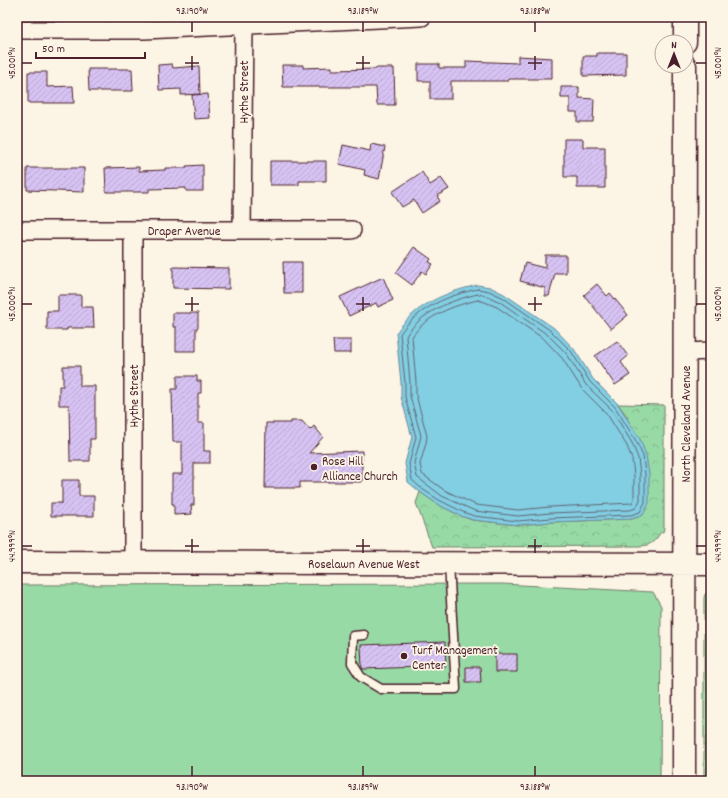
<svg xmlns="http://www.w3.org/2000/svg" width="728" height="798" viewBox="0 0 728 798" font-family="Dekko,sans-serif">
<defs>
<pattern id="forest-crowns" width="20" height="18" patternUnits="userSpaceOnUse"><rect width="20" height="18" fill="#98daa5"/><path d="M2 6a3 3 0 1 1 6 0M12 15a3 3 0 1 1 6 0" fill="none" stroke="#84bb8e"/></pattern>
<pattern id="building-hatch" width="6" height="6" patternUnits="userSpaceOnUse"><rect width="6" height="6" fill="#d7c3f3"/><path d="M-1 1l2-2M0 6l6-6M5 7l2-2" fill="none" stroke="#baa7d0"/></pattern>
</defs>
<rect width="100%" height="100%" fill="#fcf5e5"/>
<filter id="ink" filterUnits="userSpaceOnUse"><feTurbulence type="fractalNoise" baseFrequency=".025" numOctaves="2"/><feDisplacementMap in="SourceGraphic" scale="8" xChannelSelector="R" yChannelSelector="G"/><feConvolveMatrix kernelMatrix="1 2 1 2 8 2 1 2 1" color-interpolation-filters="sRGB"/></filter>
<g filter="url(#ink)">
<path fill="#98daa5" stroke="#717c68" d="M 502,584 L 653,592 L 661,606 L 660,781 L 17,781 L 17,585 Z
M 711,589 L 711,781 L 704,781 L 704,598 L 705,594 Z"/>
<path fill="url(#forest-crowns)" stroke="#717c68" d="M 618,404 L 664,405 L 664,528 L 663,532 L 661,532 C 655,541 651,546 639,546 L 432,547 L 416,503 L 420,492 L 437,504 L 461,516 L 472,520 L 518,525 L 551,522 L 632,519 L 638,517 L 627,416 Z"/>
<path fill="#82cee2" stroke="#6c8899" d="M 478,285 L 490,287 L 504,294 L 554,328 L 574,349 L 593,379 L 618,404 L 640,439 L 646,455 L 649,474 L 649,503 L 643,515 L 632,519 L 551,522 L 518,525 L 473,520 L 461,516 L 437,504 L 420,492 L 408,482 L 405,463 L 412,437 L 401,397 L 401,383 L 396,333 C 415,305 445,292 478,285 Z"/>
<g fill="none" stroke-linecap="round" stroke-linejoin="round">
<path stroke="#606574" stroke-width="1" d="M 478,289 L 489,291 L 502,297 L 551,331 L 571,351 L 590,382 L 615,407 L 636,441 L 643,456 L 645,474 L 645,502 L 640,512 L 631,515 L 551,518 L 518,521 L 474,516 L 463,512 L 439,500 L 422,489 L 412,480 L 409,464 L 416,437 L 405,397 L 405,382 L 400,334 C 417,308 449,295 478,289 Z
M 478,294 L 487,296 L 500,302 L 548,335 L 567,354 L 586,385 L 612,410 L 632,443 L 638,458 L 640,475 L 640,500 L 636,508 L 630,510 L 550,513 L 518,516 L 475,511 L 442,496 L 417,477 L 414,463 L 421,436 L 410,396 L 410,382 L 406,336 C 421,312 451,300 478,294 Z
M 478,300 L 485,302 L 497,307 L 544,339 L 562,358 L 582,389 L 607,414 L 627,446 L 632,459 L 634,475 L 634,499 L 632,503 L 550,507 L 518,510 L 476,505 L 444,490 L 422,474 L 420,464 L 426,443 L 427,436 L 416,395 L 416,382 L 412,337 C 425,316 454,305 478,300 Z"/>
</g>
<path fill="url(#building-hatch)" stroke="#4a1f2b" d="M 597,53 L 626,53 L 626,75 L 583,76 L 583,56 L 597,56 Z
M 518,56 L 552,58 L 552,79 L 508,79 L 508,81 L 451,81 L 451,99 L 430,99 L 430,81 L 418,81 L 418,64 L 439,64 L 439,68 L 466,68 L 466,61 L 518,63 Z
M 172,64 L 173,68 L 199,66 L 200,94 L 181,95 L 181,89 L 159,90 L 158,65 Z
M 282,65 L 303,65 L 303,68 L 332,67 L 332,70 L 376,69 L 376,68 L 394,68 L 395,105 L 377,105 L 376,87 L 283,87 Z
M 88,69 L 132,69 L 133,91 L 89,91 Z
M 28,72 L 47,72 L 47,87 L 73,86 L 74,103 L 28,103 Z
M 561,87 L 579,87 L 579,98 L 594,99 L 593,122 L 577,122 L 577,112 L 570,112 L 570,98 L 561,98 Z
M 208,94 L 210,118 L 194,119 L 192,95 Z
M 564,139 L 583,139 L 583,147 L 605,147 L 605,188 L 577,188 L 577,177 L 564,177 Z
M 371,144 L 385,147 L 379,179 L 364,175 L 365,170 L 339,164 L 343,145 L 370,151 Z
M 270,161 L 326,161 L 326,181 L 299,181 L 299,185 L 270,185 Z
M 203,165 L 203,191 L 186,191 L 186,188 L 149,189 L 149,192 L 106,192 L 105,168 L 139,167 L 139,171 L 165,170 L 165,168 L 186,168 L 186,166 Z
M 27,168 L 84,168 L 84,192 L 27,190 Z
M 422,172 L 430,185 L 441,178 L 449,189 L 437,196 L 440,201 L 422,213 L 414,200 L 402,207 L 392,192 Z
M 414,247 L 431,259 L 429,262 L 433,264 L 426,274 L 422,271 L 412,285 L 396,273 Z
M 545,255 L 566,255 L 566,273 L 555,273 L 549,296 L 545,296 L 545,288 L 520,281 L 525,263 L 545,268 Z
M 283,262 L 302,262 L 302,293 L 284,293 Z
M 173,267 L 229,268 L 229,289 L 173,288 Z
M 383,277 L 393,300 L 378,307 L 376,303 L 349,316 L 340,297 Z
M 597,284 L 607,296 L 610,293 L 628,315 L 611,329 L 584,295 Z
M 58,295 L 81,295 L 81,307 L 93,307 L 94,328 L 67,328 L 67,330 L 47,330 L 47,311 L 58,311 Z
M 173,313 L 198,313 L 198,328 L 196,328 L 196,351 L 176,351 L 176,327 L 173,327 Z
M 333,340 L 351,340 L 351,353 L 334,353 Z
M 617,341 L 628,356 L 621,362 L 630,375 L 615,385 L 595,356 Z
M 63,366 L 80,366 L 80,386 L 95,386 L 95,439 L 90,439 L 90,461 L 70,461 L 69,405 L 59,405 L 59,386 L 63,386 Z
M 177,376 L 197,376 L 197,381 L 201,381 L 201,393 L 198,393 L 198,423 L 204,423 L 204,451 L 210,451 L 210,463 L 194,463 L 194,505 L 191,505 L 192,514 L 174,515 L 174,504 L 172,504 L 172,474 L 182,474 L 182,442 L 173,442 L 172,389 L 177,389 Z
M 291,421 L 302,421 L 310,430 L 314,426 L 323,437 L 309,453 L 362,451 L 362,482 L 300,482 L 300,488 L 265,488 L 266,423 L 291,423 Z
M 62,480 L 79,480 L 79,496 L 94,496 L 94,516 L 51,516 L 51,503 L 62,503 Z
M 445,642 L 446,666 L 363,669 L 362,668 L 361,645 Z
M 495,654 L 517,654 L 517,672 L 495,672 Z
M 466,667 L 480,667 L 481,682 L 466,682 Z"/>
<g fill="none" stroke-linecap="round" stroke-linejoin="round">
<g stroke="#4a1f2b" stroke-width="11">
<path id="lane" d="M 364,635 L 353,636 L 352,663 L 361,677 L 381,689 L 456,689 L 449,564"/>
</g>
<g stroke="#4a1f2b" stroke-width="20">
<path id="street" d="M 17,30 L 144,30 L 422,17
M 17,230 L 352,230
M 133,230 L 133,562
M 242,230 L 244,25
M 685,352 L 711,351"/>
</g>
<g stroke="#4a1f2b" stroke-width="25">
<path id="secondary" d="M 685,17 L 685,42
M 17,562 L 711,564
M 684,781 L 685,66"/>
</g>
<use href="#lane" stroke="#fcf5e5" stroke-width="8"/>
<use href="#street" stroke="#fcf5e5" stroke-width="17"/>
<use href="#secondary" stroke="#fcf5e5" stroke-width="22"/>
</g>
</g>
<path fill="none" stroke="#4a1f2b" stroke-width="1.5" d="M 192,22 L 192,32M 363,22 L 363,32M 535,22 L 535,32M 192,56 L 192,70M 363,56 L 363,70M 535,56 L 535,70M 22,63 L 32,63M 185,63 L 199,63M 356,63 L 370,63M 528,63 L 542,63M 696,63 L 706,63M 192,297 L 192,311M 363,297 L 363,311M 535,297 L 535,311M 22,304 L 32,304M 185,304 L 199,304M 356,304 L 370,304M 528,304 L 542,304M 696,304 L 706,304M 192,539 L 192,553M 363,539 L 363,553M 535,539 L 535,553M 22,546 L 32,546M 185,546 L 199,546M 356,546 L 370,546M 528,546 L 542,546M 696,546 L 706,546M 192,766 L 192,776M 363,766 L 363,776M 535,766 L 535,776"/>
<g fill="#4a1f2b" stroke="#fcf5e5" stroke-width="1.5">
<circle cx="314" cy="467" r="4"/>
<circle cx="404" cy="656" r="4"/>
</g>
<g text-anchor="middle" stroke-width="3.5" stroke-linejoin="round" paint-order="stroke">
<g font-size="13" fill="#4a1f2b" stroke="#fcf5e5">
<text transform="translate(243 92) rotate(-90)" y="5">Hythe Street</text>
<text x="184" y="235">Draper Avenue</text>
<text transform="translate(133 396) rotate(-90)" y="5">Hythe Street</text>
<text transform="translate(685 424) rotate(-90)" y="5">North Cleveland Avenue</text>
<text x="364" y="568">Roselawn Avenue West</text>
</g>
<g font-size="13" fill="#4a1f2b" stroke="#fcf5e5" text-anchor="start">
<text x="322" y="465">Rose Hill<tspan x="322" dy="15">Alliance Church</tspan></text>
<text x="412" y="654">Turf Management<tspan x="412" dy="15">Center</tspan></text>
</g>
</g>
<rect width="728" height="798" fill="none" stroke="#fcf5e5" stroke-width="44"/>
<g transform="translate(674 54)"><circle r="19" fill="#fcf5e5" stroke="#b59f9b"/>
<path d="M0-3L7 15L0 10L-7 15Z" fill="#4a1f2b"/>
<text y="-6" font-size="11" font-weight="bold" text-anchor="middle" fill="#4a1f2b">N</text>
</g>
<path d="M36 52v6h109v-6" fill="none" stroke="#4a1f2b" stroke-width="2"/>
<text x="42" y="52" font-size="12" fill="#4a1f2b" stroke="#fcf5e5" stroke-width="3" paint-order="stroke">50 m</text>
<rect x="22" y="22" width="684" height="754" fill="none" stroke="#4a1f2b" stroke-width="1.5"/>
<g font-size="10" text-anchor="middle" fill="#4a1f2b">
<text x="192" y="14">93.190°W</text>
<text x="363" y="14">93.189°W</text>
<text x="535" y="14">93.188°W</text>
<text transform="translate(11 63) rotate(-90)" y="4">45.001°N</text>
<text transform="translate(717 63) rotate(-90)" y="4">45.001°N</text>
<text transform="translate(11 304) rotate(-90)" y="4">45.000°N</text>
<text transform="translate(717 304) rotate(-90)" y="4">45.000°N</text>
<text transform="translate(11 546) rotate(-90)" y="4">44.999°N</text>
<text transform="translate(717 546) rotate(-90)" y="4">44.999°N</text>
<text x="192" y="790">93.190°W</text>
<text x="363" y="790">93.189°W</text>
<text x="535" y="790">93.188°W</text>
</g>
</svg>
